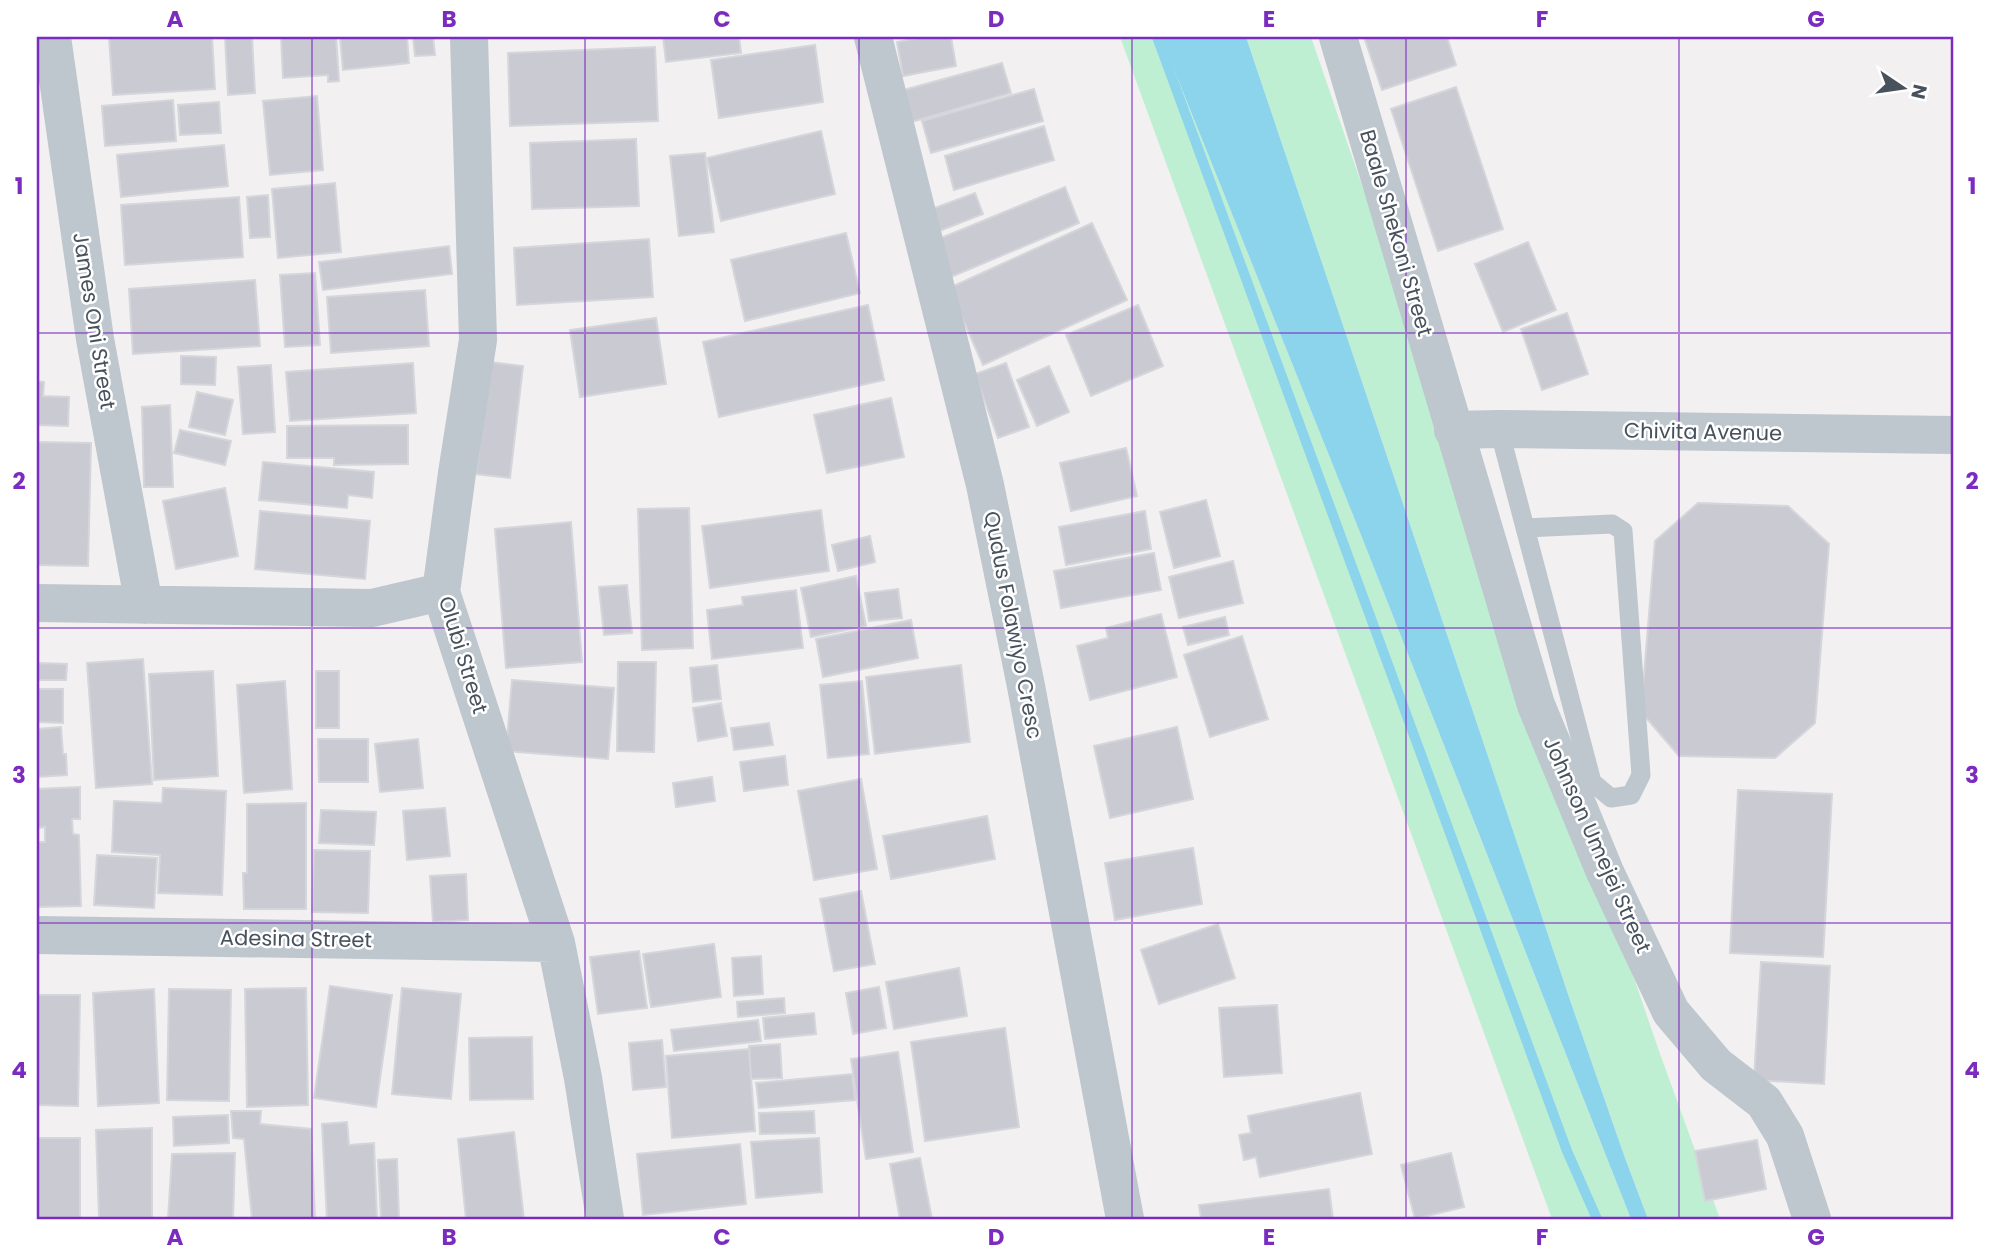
<svg xmlns="http://www.w3.org/2000/svg" width="1991" height="1256" viewBox="0 0 1991 1256" font-family="Poppins,sans-serif">
<rect width="100%" height="100%" fill="#f2f0f0"/>
<path fill="#bfefd3" d="M 1120,37 L 1161,37 L 1363,540 L 1631,1219 L 1552,1219 Z
M 1246,37 L 1311,37 L 1659,1051 L 1720,1219 L 1648,1219 L 1625,1158 L 1571,1003 Z"/>
<path fill="#8cd4ec" d="M 1161,37 L 1246,37 L 1571,1003 L 1625,1158 L 1648,1219 L 1631,1219 L 1363,540 Z"/>
<g fill="none" stroke-linecap="round" stroke-linejoin="round">
<path stroke="#8cd4ec" stroke-width="10" d="M 1157,37 L 1567,1151 L 1597,1219"/>
</g>
<path fill="#cacbd2" stroke="#d4d6db" stroke-width="2" d="M 109,37 L 212,37 L 215,89 L 113,95 Z
M 225,37 L 252,37 L 255,93 L 228,95 Z
M 281,37 L 336,37 L 339,81 L 328,82 L 328,75 L 283,78 Z
M 340,37 L 407,37 L 409,63 L 343,70 Z
M 413,37 L 433,37 L 435,55 L 415,56 Z
M 663,37 L 739,37 L 741,53 L 666,62 Z
M 922,37 L 951,37 L 956,66 L 903,76 L 897,42 Z
M 1364,37 L 1447,37 L 1456,65 L 1382,90 Z
M 815,45 L 823,102 L 719,118 L 711,60 Z
M 655,47 L 658,121 L 510,126 L 508,53 Z
M 1002,63 L 1011,93 L 908,123 L 900,91 Z
M 1456,87 L 1503,229 L 1438,251 L 1391,109 Z
M 1034,89 L 1043,121 L 931,153 L 922,121 Z
M 317,96 L 323,170 L 270,175 L 263,101 Z
M 173,100 L 176,141 L 105,146 L 102,106 Z
M 219,102 L 221,133 L 180,135 L 178,105 Z
M 1044,126 L 1054,160 L 954,190 L 945,156 Z
M 821,131 L 835,194 L 721,221 L 707,158 Z
M 636,139 L 639,206 L 532,209 L 530,143 Z
M 224,145 L 228,186 L 121,197 L 117,155 Z
M 705,153 L 714,232 L 679,236 L 670,156 Z
M 335,183 L 341,252 L 278,258 L 272,189 Z
M 1065,187 L 1079,223 L 951,277 L 936,240 Z
M 975,193 L 983,214 L 937,232 L 929,210 Z
M 268,195 L 270,237 L 250,238 L 247,197 Z
M 239,197 L 243,257 L 125,265 L 121,205 Z
M 1092,223 L 1127,300 L 983,365 L 949,288 Z
M 846,233 L 860,293 L 745,321 L 731,260 Z
M 649,239 L 653,297 L 517,305 L 514,248 Z
M 1528,242 L 1556,310 L 1503,332 L 1475,264 Z
M 449,246 L 452,274 L 323,290 L 319,262 Z
M 315,273 L 320,345 L 285,347 L 280,275 Z
M 255,280 L 260,346 L 133,354 L 129,289 Z
M 425,290 L 429,346 L 331,353 L 327,297 Z
M 868,305 L 884,380 L 719,417 L 703,342 Z
M 1138,305 L 1163,366 L 1091,396 L 1066,335 Z
M 1567,313 L 1588,374 L 1542,390 L 1521,329 Z
M 656,318 L 666,384 L 580,397 L 570,330 Z
M 181,356 L 216,357 L 215,385 L 181,384 Z
M 490,362 L 523,366 L 510,478 L 476,474 Z
M 413,363 L 416,413 L 290,421 L 286,372 Z
M 1006,363 L 1029,427 L 998,438 L 975,374 Z
M 271,365 L 275,432 L 243,434 L 238,367 Z
M 1049,366 L 1069,412 L 1037,426 L 1017,380 Z
M 37,381 L 44,382 L 43,396 L 69,397 L 68,426 L 37,425 Z
M 197,392 L 233,400 L 225,435 L 189,427 Z
M 891,398 L 904,457 L 827,473 L 814,415 Z
M 170,405 L 173,487 L 144,487 L 142,407 Z
M 408,425 L 408,464 L 334,465 L 334,458 L 287,458 L 287,426 Z
M 180,430 L 231,441 L 225,465 L 174,453 Z
M 37,442 L 91,443 L 88,566 L 37,565 Z
M 1126,448 L 1137,496 L 1071,511 L 1060,463 Z
M 263,462 L 374,472 L 372,498 L 348,495 L 347,508 L 259,500 Z
M 225,488 L 238,556 L 176,569 L 163,501 Z
M 1206,500 L 1220,556 L 1174,568 L 1160,512 Z
M 1698,503 L 1788,506 L 1829,544 L 1815,723 L 1775,758 L 1679,756 L 1641,712 L 1655,541 Z
M 689,508 L 693,648 L 642,650 L 638,509 Z
M 821,510 L 829,571 L 710,588 L 702,526 Z
M 260,511 L 370,521 L 365,579 L 255,569 Z
M 1145,511 L 1151,549 L 1066,565 L 1059,527 Z
M 571,522 L 582,662 L 506,668 L 495,529 Z
M 870,536 L 875,562 L 838,571 L 832,545 Z
M 1154,553 L 1161,590 L 1061,608 L 1054,571 Z
M 1233,561 L 1243,603 L 1179,618 L 1169,577 Z
M 856,576 L 866,626 L 811,637 L 801,588 Z
M 627,585 L 632,633 L 604,635 L 599,587 Z
M 898,589 L 902,618 L 869,621 L 865,593 Z
M 796,590 L 803,648 L 712,659 L 707,610 L 743,605 L 742,597 Z
M 1161,614 L 1177,677 L 1090,700 L 1077,646 L 1108,638 L 1106,628 Z
M 1225,617 L 1229,635 L 1188,645 L 1183,627 Z
M 911,620 L 918,658 L 823,677 L 816,639 Z
M 1242,636 L 1268,719 L 1210,737 L 1184,655 Z
M 143,659 L 152,784 L 96,788 L 87,663 Z
M 618,662 L 656,662 L 654,752 L 617,751 Z
M 37,663 L 67,664 L 66,680 L 37,680 Z
M 717,665 L 721,699 L 693,702 L 690,668 Z
M 961,665 L 970,742 L 875,754 L 866,677 Z
M 213,671 L 218,776 L 154,780 L 149,674 Z
M 316,671 L 339,671 L 339,728 L 316,728 Z
M 512,680 L 614,688 L 608,759 L 506,751 Z
M 285,681 L 292,789 L 244,793 L 237,685 Z
M 862,681 L 869,754 L 828,758 L 820,685 Z
M 37,689 L 63,689 L 63,723 L 38,722 Z
M 721,703 L 727,736 L 698,741 L 693,708 Z
M 769,723 L 773,745 L 734,750 L 731,728 Z
M 61,727 L 63,754 L 66,754 L 67,775 L 37,777 L 37,729 Z
M 1177,727 L 1193,799 L 1110,818 L 1094,746 Z
M 318,739 L 368,739 L 368,782 L 319,782 Z
M 418,739 L 423,788 L 380,792 L 375,744 Z
M 785,756 L 788,785 L 744,791 L 740,762 Z
M 712,777 L 715,801 L 676,807 L 673,783 Z
M 861,779 L 877,869 L 814,880 L 798,791 Z
M 80,787 L 80,819 L 72,819 L 73,834 L 79,835 L 81,906 L 37,907 L 37,842 L 45,842 L 45,827 L 37,828 L 37,789 Z
M 163,788 L 226,791 L 222,895 L 158,893 L 160,855 L 112,852 L 114,801 L 162,803 Z
M 1738,790 L 1832,794 L 1823,957 L 1730,953 Z
M 306,803 L 306,909 L 244,909 L 243,873 L 247,873 L 247,804 Z
M 445,808 L 450,856 L 407,860 L 403,811 Z
M 321,810 L 376,812 L 374,845 L 319,843 Z
M 987,816 L 995,859 L 891,879 L 883,836 Z
M 1193,848 L 1202,904 L 1115,920 L 1105,863 Z
M 314,850 L 370,851 L 368,913 L 312,912 Z
M 97,855 L 157,858 L 154,908 L 94,905 Z
M 466,874 L 468,920 L 433,922 L 430,876 Z
M 861,891 L 875,964 L 834,971 L 820,899 Z
M 1218,924 L 1235,978 L 1159,1004 L 1141,950 Z
M 714,944 L 721,997 L 651,1007 L 643,954 Z
M 639,951 L 647,1008 L 598,1014 L 590,957 Z
M 761,956 L 763,994 L 734,996 L 732,958 Z
M 1761,962 L 1830,966 L 1824,1084 L 1754,1080 Z
M 959,968 L 967,1016 L 894,1029 L 886,982 Z
M 330,986 L 392,995 L 376,1107 L 314,1098 Z
M 879,987 L 886,1028 L 853,1034 L 846,993 Z
M 306,988 L 308,1105 L 247,1107 L 245,989 Z
M 402,988 L 461,994 L 451,1099 L 392,1094 Z
M 154,989 L 159,1103 L 98,1106 L 93,993 Z
M 169,989 L 231,990 L 229,1101 L 167,1100 Z
M 37,995 L 80,995 L 78,1106 L 37,1105 Z
M 784,998 L 785,1013 L 738,1017 L 737,1002 Z
M 1277,1005 L 1282,1073 L 1224,1077 L 1219,1008 Z
M 814,1013 L 816,1034 L 765,1039 L 763,1018 Z
M 758,1020 L 761,1041 L 674,1051 L 671,1030 Z
M 1005,1028 L 1019,1127 L 925,1141 L 911,1042 Z
M 532,1037 L 533,1099 L 470,1100 L 469,1038 Z
M 662,1040 L 666,1087 L 633,1090 L 629,1043 Z
M 780,1044 L 782,1078 L 751,1079 L 749,1046 Z
M 749,1049 L 755,1131 L 672,1138 L 666,1056 Z
M 898,1052 L 913,1152 L 866,1159 L 851,1059 Z
M 852,1074 L 855,1100 L 759,1108 L 756,1083 Z
M 1360,1093 L 1372,1154 L 1260,1177 L 1256,1157 L 1244,1160 L 1239,1135 L 1251,1133 L 1248,1116 Z
M 231,1111 L 261,1111 L 260,1124 L 311,1129 L 315,1219 L 252,1219 L 244,1139 L 233,1138 Z
M 814,1111 L 815,1133 L 760,1134 L 759,1113 Z
M 228,1115 L 229,1143 L 174,1146 L 173,1117 Z
M 347,1122 L 349,1145 L 374,1143 L 377,1219 L 327,1219 L 322,1124 Z
M 152,1128 L 152,1219 L 99,1219 L 96,1130 Z
M 514,1132 L 524,1219 L 466,1219 L 458,1139 Z
M 37,1138 L 80,1138 L 80,1219 L 37,1219 Z
M 819,1138 L 822,1192 L 756,1198 L 751,1142 Z
M 1757,1140 L 1766,1189 L 1705,1201 L 1695,1151 Z
M 740,1144 L 746,1204 L 643,1215 L 637,1154 Z
M 235,1153 L 233,1219 L 168,1219 L 172,1154 Z
M 1451,1153 L 1464,1207 L 1415,1219 L 1401,1165 Z
M 920,1158 L 932,1219 L 900,1219 L 890,1164 Z
M 397,1159 L 399,1219 L 381,1219 L 378,1160 Z
M 1329,1189 L 1333,1219 L 1201,1219 L 1199,1205 Z"/>
<g fill="none" stroke-linecap="round" stroke-linejoin="round">
<path stroke="#bec6ce" stroke-width="19" d="M 1499,429 L 1592,782 L 1611,798 L 1631,795 L 1641,775 L 1623,531 L 1612,524 L 1525,528"/>
<path stroke="#bec6ce" stroke-width="38" d="M 52,37 L 95,339 L 144,605
M 469,37 L 478,340 L 457,473 L 441,592 L 556,943 L 583,1078 L 605,1219
M 873,37 L 985,485 L 1026,686 L 1125,1219
M 1338,37 L 1536,705 L 1605,872 L 1671,1012 L 1716,1065 L 1764,1102 L 1785,1136 L 1812,1219
M 1453,430 L 1499,429 L 1954,435
M 37,603 L 372,608 L 441,592
M 37,935 L 556,943"/>
</g>
<path fill="none" stroke="#7b2cbf" stroke-width="2" stroke-opacity="0.55" d="M 312,37 L 312,1219M 585,37 L 585,1219M 859,37 L 859,1219M 1132,37 L 1132,1219M 1406,37 L 1406,1219M 1679,37 L 1679,1219M 37,333 L 1954,333M 37,628 L 1954,628M 37,923 L 1954,923"/>
<g text-anchor="middle" stroke-width="5" stroke-linejoin="round" paint-order="stroke">
<g font-size="21" fill="#48525d" stroke="#fff">
<text transform="translate(1396 233) rotate(74)" y="7">Baale Shekoni Street</text>
<text transform="translate(94 321) rotate(81)" y="7">James Oni Street</text>
<text transform="translate(1703 432) rotate(1)" y="7">Chivita Avenue</text>
<text transform="translate(1013 625) rotate(79)" y="7">Qudus Folawiyo Cresc</text>
<text transform="translate(463 655) rotate(73)" y="7">Olubi Street</text>
<text transform="translate(1597 845) rotate(66)" y="7">Johnson Umejei Street</text>
<text transform="translate(296 939) rotate(1)" y="7">Adesina Street</text>
</g>
</g>
<rect width="1991" height="1256" fill="none" stroke="#ffffff" stroke-width="77"/>
<g transform="translate(1903 88) rotate(103)" stroke="#ffffff" stroke-width="5" paint-order="stroke">
<path d="M0-5L12 26L0 18L-12 26Z" fill="#48525d"/>
<text y="-10" font-size="19" font-weight="bold" text-anchor="middle" fill="#48525d">N</text>
</g>
<rect x="38" y="38" width="1914" height="1180" fill="none" stroke="#7b2cbf" stroke-width="2.5"/>
<g font-size="23" text-anchor="middle" font-weight="bold" fill="#7b2cbf">
<text x="175" y="27">A</text>
<text x="449" y="27">B</text>
<text x="722" y="27">C</text>
<text x="996" y="27">D</text>
<text x="1269" y="27">E</text>
<text x="1542" y="27">F</text>
<text x="1816" y="27">G</text>
<text x="19" y="194">1</text>
<text x="1972" y="194">1</text>
<text x="19" y="489">2</text>
<text x="1972" y="489">2</text>
<text x="19" y="783">3</text>
<text x="1972" y="783">3</text>
<text x="19" y="1078">4</text>
<text x="1972" y="1078">4</text>
<text x="175" y="1245">A</text>
<text x="449" y="1245">B</text>
<text x="722" y="1245">C</text>
<text x="996" y="1245">D</text>
<text x="1269" y="1245">E</text>
<text x="1542" y="1245">F</text>
<text x="1816" y="1245">G</text>
</g>
</svg>
